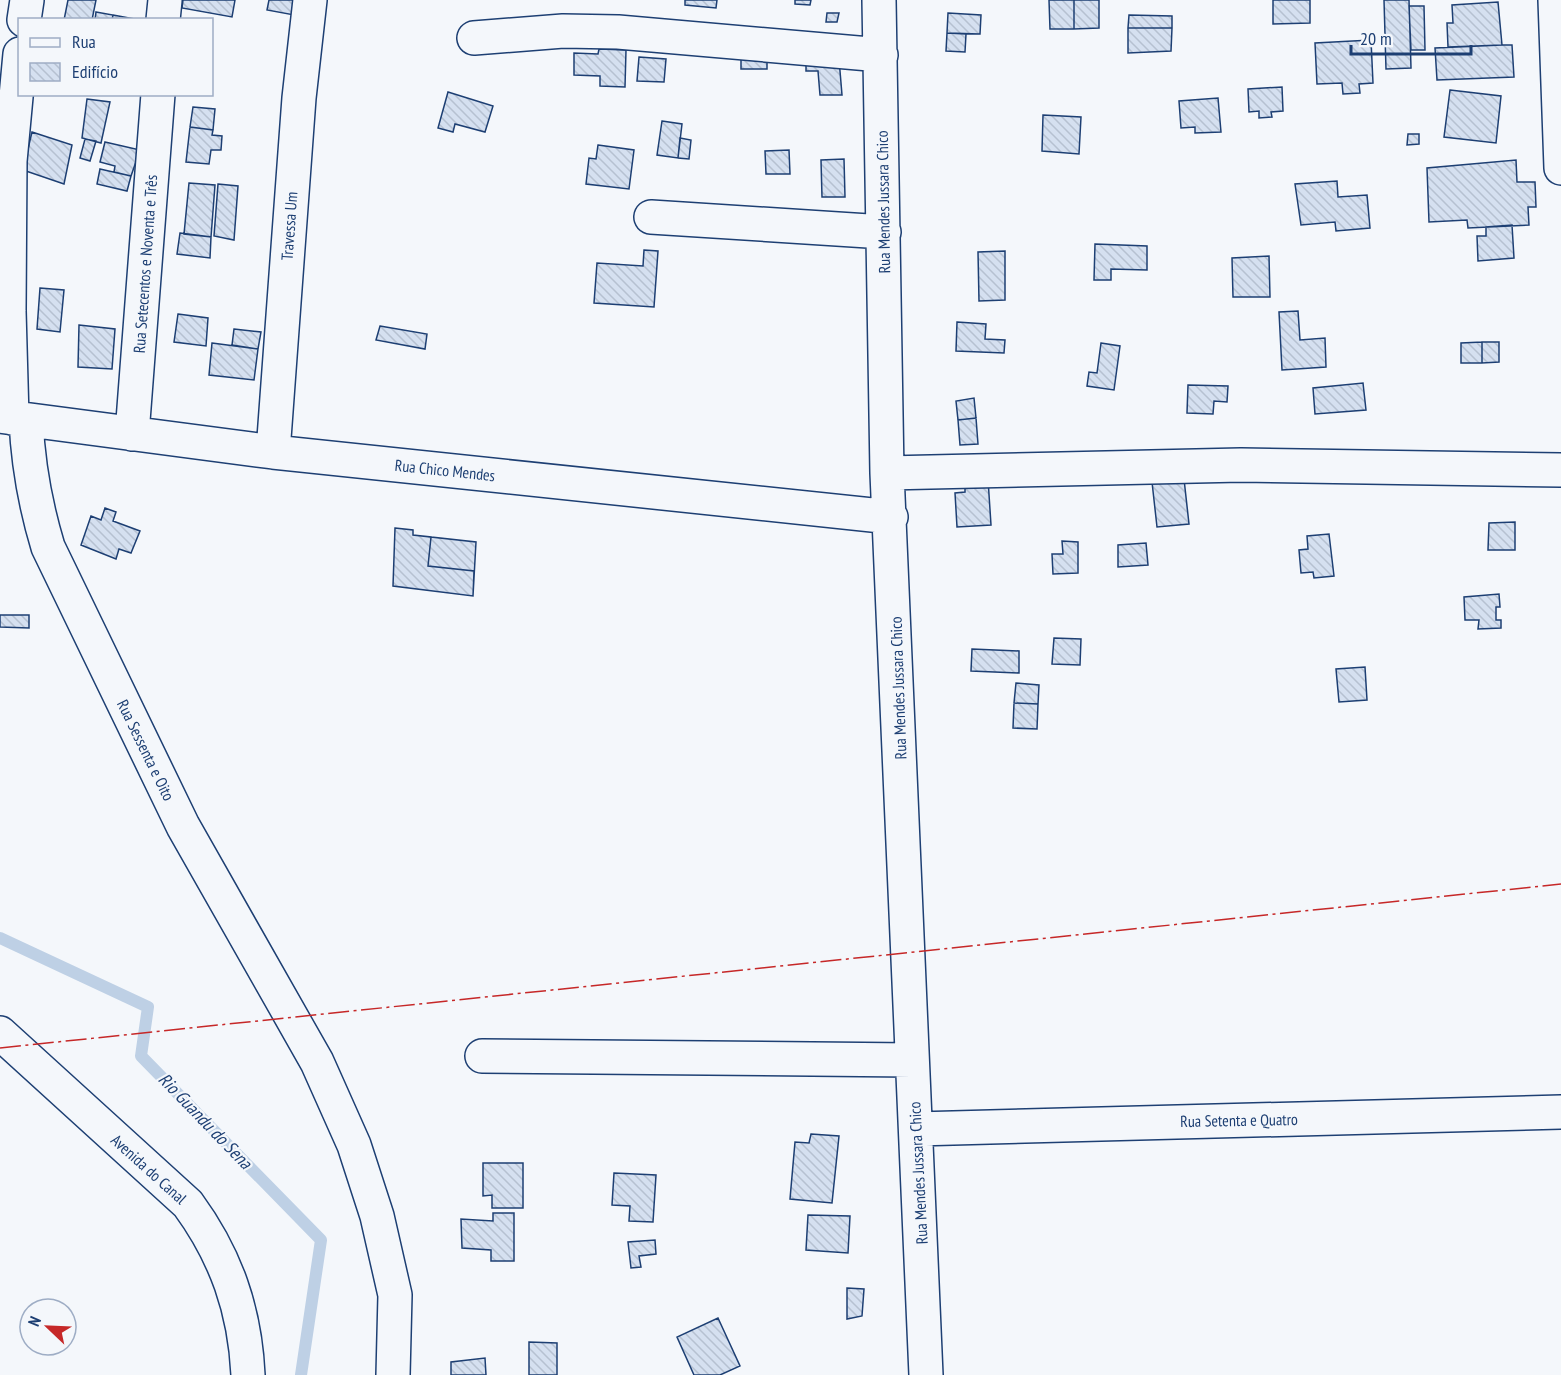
<svg xmlns="http://www.w3.org/2000/svg" width="1561" height="1375" viewBox="0 0 1561 1375" font-family="'PT Sans Narrow',sans-serif">
<defs>
<pattern id="building-back-hatch" width="6" height="6" patternUnits="userSpaceOnUse" patternTransform="scale(1.5)"><rect width="6" height="6" fill="#d5e0f0"/><path d="M-1 5l2 2M0 0l6 6M5-1l2 2" fill="none" stroke="#b6c1d1"/></pattern>
</defs>
<rect width="100%" height="100%" fill="#f4f7fb"/>
<g fill="none" stroke-linecap="round" stroke-linejoin="round">
<path stroke="#bed0e5" stroke-width="12" d="M 0,938 L 148,1007 L 141,1056 L 321,1240 L 301,1375"/>
</g>
<path fill="url(#building-back-hatch)" stroke="#1d3f73" stroke-width="1.5" d="M 68,0 L 96,0 L 92,20 L 64,20 Z
M 183,0 L 235,0 L 232,17 L 182,8 Z
M 269,0 L 297,0 L 294,15 L 267,10 Z
M 685,0 L 717,0 L 716,8 L 685,5 Z
M 795,0 L 811,0 L 810,5 L 795,4 Z
M 1049,0 L 1074,0 L 1074,29 L 1050,29 Z
M 1074,0 L 1099,0 L 1099,28 L 1074,29 Z
M 1273,0 L 1310,0 L 1310,23 L 1273,24 Z
M 1384,0 L 1409,0 L 1411,68 L 1386,69 Z
M 1498,2 L 1502,45 L 1448,47 L 1447,23 L 1453,23 L 1452,5 Z
M 1409,6 L 1424,6 L 1425,50 L 1411,50 Z
M 96,12 L 113,15 L 112,20 L 95,20 Z
M 827,13 L 839,13 L 837,22 L 826,22 Z
M 948,13 L 981,15 L 980,34 L 947,33 Z
M 113,15 L 140,20 L 112,20 Z
M 1129,15 L 1172,16 L 1172,28 L 1128,28 Z
M 1128,28 L 1172,28 L 1171,51 L 1128,53 Z
M 947,33 L 966,34 L 965,52 L 946,51 Z
M 1371,40 L 1373,83 L 1359,84 L 1360,93 L 1343,94 L 1342,83 L 1317,84 L 1315,43 Z
M 1502,45 L 1512,45 L 1514,77 L 1437,80 L 1435,48 Z
M 599,49 L 626,50 L 625,87 L 600,86 L 600,76 L 574,75 L 574,53 L 598,54 Z
M 767,50 L 767,69 L 741,69 L 741,51 Z
M 639,57 L 666,59 L 664,82 L 637,81 Z
M 806,59 L 839,59 L 842,95 L 820,95 L 818,71 L 806,71 Z
M 1282,87 L 1283,111 L 1271,112 L 1272,117 L 1259,118 L 1259,111 L 1249,112 L 1248,89 Z
M 1450,90 L 1501,96 L 1496,143 L 1444,137 Z
M 448,92 L 493,106 L 485,132 L 455,124 L 453,132 L 438,128 Z
M 1218,98 L 1221,132 L 1195,133 L 1195,127 L 1181,128 L 1179,101 Z
M 87,99 L 110,102 L 101,143 L 82,138 Z
M 193,107 L 215,109 L 213,130 L 190,127 Z
M 1043,115 L 1081,117 L 1079,154 L 1042,151 Z
M 662,121 L 682,124 L 678,158 L 657,155 Z
M 190,127 L 213,130 L 212,135 L 222,136 L 221,150 L 211,150 L 209,164 L 186,162 Z
M 32,132 L 72,145 L 64,184 L 23,170 Z
M 1408,134 L 1419,134 L 1419,144 L 1407,145 Z
M 680,138 L 691,140 L 689,159 L 678,158 Z
M 85,139 L 96,141 L 90,161 L 80,158 Z
M 105,142 L 140,150 L 131,176 L 114,172 L 115,166 L 100,162 Z
M 598,145 L 634,150 L 629,189 L 586,184 L 589,158 L 596,159 Z
M 789,150 L 790,174 L 766,174 L 765,151 Z
M 844,159 L 845,197 L 822,197 L 821,160 Z
M 1516,160 L 1517,182 L 1535,182 L 1536,207 L 1528,207 L 1529,225 L 1468,228 L 1467,220 L 1429,222 L 1427,168 Z
M 100,169 L 131,176 L 127,191 L 97,184 Z
M 1337,181 L 1338,197 L 1367,195 L 1370,228 L 1336,231 L 1335,222 L 1301,225 L 1295,184 Z
M 189,183 L 215,185 L 211,237 L 184,234 Z
M 218,184 L 238,186 L 234,240 L 214,236 Z
M 1512,225 L 1514,258 L 1478,261 L 1477,236 L 1486,236 L 1486,227 Z
M 180,233 L 211,237 L 210,258 L 177,254 Z
M 1095,244 L 1147,246 L 1147,270 L 1111,269 L 1111,280 L 1094,280 Z
M 644,250 L 658,251 L 654,307 L 594,303 L 597,263 L 643,266 Z
M 1005,251 L 1005,300 L 979,301 L 978,252 Z
M 1269,256 L 1270,297 L 1233,297 L 1232,258 Z
M 40,288 L 64,290 L 60,332 L 37,329 Z
M 1298,311 L 1300,340 L 1325,338 L 1326,367 L 1282,370 L 1279,312 Z
M 178,314 L 208,318 L 206,346 L 174,342 Z
M 957,322 L 986,324 L 985,339 L 1005,340 L 1004,353 L 956,351 Z
M 79,325 L 115,329 L 112,369 L 78,367 Z
M 380,326 L 427,334 L 425,349 L 376,340 Z
M 234,329 L 261,332 L 258,349 L 232,345 Z
M 1482,342 L 1482,363 L 1461,363 L 1461,343 Z
M 1482,342 L 1499,342 L 1499,362 L 1482,363 Z
M 212,343 L 258,349 L 254,380 L 209,375 Z
M 1101,343 L 1120,346 L 1114,390 L 1087,386 L 1089,372 L 1097,373 Z
M 1363,383 L 1366,410 L 1315,414 L 1313,388 Z
M 1188,385 L 1228,386 L 1227,402 L 1214,401 L 1213,414 L 1187,413 Z
M 974,398 L 976,418 L 958,420 L 956,401 Z
M 976,418 L 978,444 L 960,445 L 958,420 Z
M 1183,470 L 1189,524 L 1157,527 L 1151,473 Z
M 988,479 L 991,525 L 957,527 L 955,493 L 965,492 L 965,480 Z
M 105,508 L 116,512 L 113,521 L 140,531 L 131,553 L 119,549 L 116,559 L 81,545 L 91,516 L 101,520 Z
M 1515,522 L 1515,550 L 1488,550 L 1489,523 Z
M 395,528 L 413,530 L 413,535 L 431,537 L 428,566 L 474,571 L 473,596 L 393,586 Z
M 395,528 L 413,530 L 413,535 L 476,542 L 473,596 L 393,586 Z
M 1329,534 L 1334,576 L 1314,578 L 1313,572 L 1301,573 L 1299,550 L 1308,549 L 1307,536 Z
M 1062,541 L 1078,542 L 1078,573 L 1053,574 L 1052,554 L 1063,554 Z
M 1146,543 L 1148,565 L 1118,567 L 1118,545 Z
M 1499,594 L 1500,607 L 1496,607 L 1496,620 L 1501,620 L 1501,628 L 1478,629 L 1479,620 L 1465,620 L 1464,597 Z
M 0,615 L 29,615 L 29,628 L 0,627 Z
M 1054,638 L 1081,639 L 1080,665 L 1052,664 Z
M 972,649 L 1019,651 L 1019,673 L 971,671 Z
M 1365,667 L 1367,700 L 1339,702 L 1336,669 Z
M 1016,683 L 1039,685 L 1038,704 L 1014,703 Z
M 1014,703 L 1038,704 L 1037,729 L 1013,728 Z
M 811,1134 L 839,1136 L 832,1203 L 790,1199 L 795,1142 L 809,1143 Z
M 483,1163 L 523,1163 L 523,1208 L 492,1208 L 492,1195 L 483,1196 Z
M 614,1173 L 656,1175 L 653,1222 L 629,1221 L 630,1206 L 612,1205 Z
M 493,1213 L 514,1213 L 514,1261 L 491,1261 L 491,1250 L 462,1248 L 461,1219 L 493,1221 Z
M 808,1215 L 850,1216 L 848,1253 L 806,1250 Z
M 655,1240 L 656,1254 L 639,1256 L 641,1267 L 631,1268 L 628,1242 Z
M 847,1288 L 864,1289 L 862,1316 L 847,1319 Z
M 718,1318 L 740,1366 L 720,1375 L 694,1375 L 677,1337 Z
M 529,1342 L 557,1343 L 557,1375 L 529,1375 Z
M 485,1358 L 486,1375 L 451,1375 L 451,1362 Z"/>
<g fill="none" stroke-linecap="round" stroke-linejoin="round">
<g stroke="#1d3f73" stroke-width="36">
<path id="minor" d="M 879,0 L 887,473 L 926,1375
M 1555,0 L 1561,168
M 24,20 L 27,0
M 163,20 L 165,0
M 474,38 L 563,31 L 618,32 L 881,55
M 651,217 L 884,232
M 0,416 L 273,452 L 891,517
M 12,418 L 9,311 L 10,161 L 20,54
M 26,420 C 28,465 35,504 48,547 L 183,826 L 317,1062 L 354,1145 L 377,1216 L 395,1295 L 393,1375
M 132,434 L 158,94
M 273,452 L 299,98 L 310,0
M 887,473 L 1241,465 L 1561,470
M 0,1033 L 188,1204 C 226,1256 245,1310 248,1375
M 482,1056 L 912,1060
M 916,1129 L 1561,1112"/>
</g>
<use href="#minor" stroke="#f4f7fb" stroke-width="33"/>
<path stroke="#c62828" stroke-width="1.5" stroke-dasharray="21 4.5 3 4.5" stroke-linecap="butt" d="M 0,1048 L 1561,884"/>
</g>
<g text-anchor="middle" stroke-width="4.5" stroke-linejoin="round" paint-order="stroke">
<g font-size="16" fill="#1d3f73" stroke="#f4f7fb">
<text transform="translate(883 202) rotate(-91)" y="6">Rua Mendes Jussara Chico</text>
<text transform="translate(289 226) rotate(-86)" y="6">Travessa Um</text>
<text transform="translate(145 264) rotate(-86)" y="6">Rua Setecentos e Noventa e Três</text>
<text transform="translate(445 470) rotate(6)" y="6">Rua Chico Mendes</text>
<text transform="translate(898 688) rotate(-92)" y="6">Rua Mendes Jussara Chico</text>
<text transform="translate(146 750) rotate(64)" y="6">Rua Sessenta e Oito</text>
<text transform="translate(1239 1120) rotate(-1)" y="6">Rua Setenta e Quatro</text>
<text transform="translate(149 1169) rotate(42)" y="6">Avenida do Canal</text>
<text transform="translate(918 1173) rotate(-93)" y="6">Rua Mendes Jussara Chico</text>
</g>
<g font-size="18" font-style="italic" fill="#1d3f73" stroke="#f4f7fb">
<text transform="translate(205 1121) rotate(46)" y="6">Rio Guandu do Sena</text>
</g>
</g>
<rect x="18" y="18" width="195" height="78" fill="#f4f7fb" stroke="#9eadc5" stroke-width="1.5"/>
<rect x="30" y="38" width="30" height="9" fill="#f4f7fb" stroke="#9eadc5" stroke-width="1.5"/>
<text x="72" y="48" font-size="18" fill="#1d3f73">Rua</text>
<rect x="30" y="63" width="30" height="18" fill="url(#building-back-hatch)" stroke="#9eadc5" stroke-width="1.5"/>
<text x="72" y="78" font-size="18" fill="#1d3f73">Edifício</text>
<g transform="translate(48 1327) rotate(293)"><circle r="28" fill="#f4f7fb" stroke="#9eadc5" stroke-width="1.5"/>
<path d="M0-4.5L10 22L0 15L-10 22Z" fill="#c62828"/>
<text y="-9" font-size="16" font-weight="bold" text-anchor="middle" fill="#1d3f73">N</text>
</g>
<path d="M1351 45v9h120v-9" fill="none" stroke="#1d3f73" stroke-width="3"/>
<text x="1360" y="45" font-size="18" fill="#1d3f73" stroke="#f4f7fb" stroke-width="4.5" paint-order="stroke">20 m</text>
</svg>
